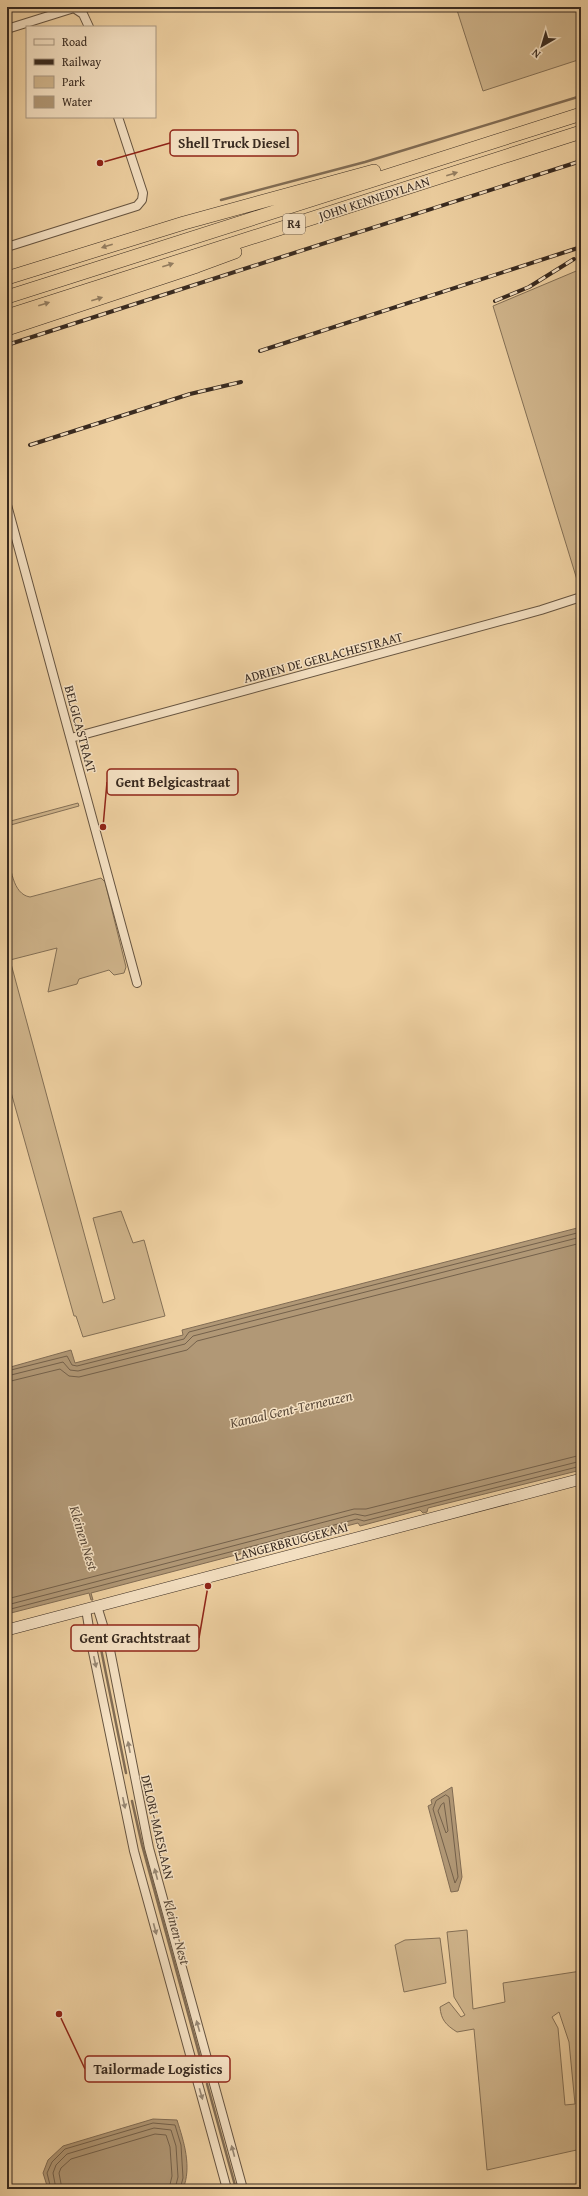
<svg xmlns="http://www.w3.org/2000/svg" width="588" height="2196" viewBox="0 0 588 2196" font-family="'Gentium Book Plus',serif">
<rect width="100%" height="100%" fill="#efd1a2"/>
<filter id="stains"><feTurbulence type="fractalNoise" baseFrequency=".005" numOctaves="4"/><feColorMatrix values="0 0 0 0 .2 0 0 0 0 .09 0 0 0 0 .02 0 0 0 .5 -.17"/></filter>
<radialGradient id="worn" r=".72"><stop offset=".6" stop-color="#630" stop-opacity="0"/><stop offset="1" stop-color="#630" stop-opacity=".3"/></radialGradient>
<path fill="#d0b58c" stroke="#847056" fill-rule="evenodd" d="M 456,7 L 581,7 L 581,59 L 483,91 Z
M 581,269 L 581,582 L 578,583 L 493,306 Z
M 78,803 L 79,806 L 7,826 L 7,822 Z
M 7,851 C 11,867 12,894 30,897 L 101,878 L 105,882 L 126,967 L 124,973 L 114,975 L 109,970 L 79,979 L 77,984 L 48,992 L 57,948 L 10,960 L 103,1303 L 115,1299 L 93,1218 L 121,1211 L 133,1243 L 144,1240 L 165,1316 L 83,1337 L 76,1316 L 74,1316 L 7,1078 Z
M 467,1930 L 473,2009 L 505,2002 L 503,1983 L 581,1971 L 581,2149 L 487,2170 L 474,2029 L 457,2032 C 446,2025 441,2020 440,2007 L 449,2002 L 461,2017 L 465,2015 L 454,1997 L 447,1932 ZM 559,2012 L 569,2042 L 575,2104 L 565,2105 L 558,2028 L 552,2017 Z
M 440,1938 L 446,1983 L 404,1992 L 395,1945 L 405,1940 Z"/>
<path fill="#b19876" stroke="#816c54" d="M 581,1227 L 581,1470 L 428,1508 L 427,1512 L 423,1513 L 420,1510 L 360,1526 L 358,1523 L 91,1593 L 93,1600 L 91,1600 L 89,1593 L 7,1614 L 7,1368 L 71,1350 L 75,1363 L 183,1335 L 182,1330 Z
M 452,1787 L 462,1877 L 458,1891 L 451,1892 L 428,1806 L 432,1804 L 431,1800 Z
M 153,2119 L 177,2120 C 184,2142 192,2167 183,2189 L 48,2189 L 43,2173 L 48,2160 L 63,2146 Z"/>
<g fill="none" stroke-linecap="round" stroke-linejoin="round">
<path stroke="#74614b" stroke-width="1" d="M 7,1371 L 67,1356 L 72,1365 L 77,1366 L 184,1339 L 189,1332 L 581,1232
M 7,1376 L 63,1362 L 70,1370 L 78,1371 L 185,1344 L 193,1336 L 581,1237
M 7,1382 L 60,1369 L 69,1376 L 79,1377 L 187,1350 L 197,1341 L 581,1243
M 7,1599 L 354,1509 L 366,1509 L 581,1455
M 7,1605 L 355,1514 L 365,1516 L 581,1461
M 7,1610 L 357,1519 L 364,1521 L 581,1466
M 446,1795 L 449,1797 L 458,1877 L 455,1883 L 433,1809 L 436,1801 Z
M 444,1803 L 448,1831 L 446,1833 L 438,1811 L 441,1805 Z
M 51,2189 L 47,2173 L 52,2162 L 65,2149 L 153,2123 L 175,2125 L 181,2145 L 183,2178 L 180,2189
M 56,2189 L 53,2173 L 56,2165 L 67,2154 L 154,2128 L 171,2130 L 176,2146 L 178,2177 L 175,2189
M 62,2189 L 59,2173 L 61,2168 L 71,2159 L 155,2134 L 166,2135 L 170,2147 L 172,2176 L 169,2189"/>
<path stroke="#816c54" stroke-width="2.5" d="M 221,200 L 365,162 L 581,96
M 101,1649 L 126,1773
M 132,1801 L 142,1845 L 203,2068
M 207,2084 L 236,2189"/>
<g stroke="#665440" stroke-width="10">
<path id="minor" d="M 7,29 L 74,8 L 83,14 L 89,27
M 7,247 L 137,206 L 142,200 L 143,193 L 118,117
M 7,505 L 137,983
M 71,738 L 541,610 L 581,597
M 97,1606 L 109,1645 L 149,1848 L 243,2189
M 86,1609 L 92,1647 L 134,1851 L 227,2189"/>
</g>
<g stroke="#382a20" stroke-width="12">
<path id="secondary" d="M 7,1630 L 581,1479"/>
</g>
<g stroke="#382a20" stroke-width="14">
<path id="trunk" d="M 7,278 L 184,223 L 374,171
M 7,297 L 581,114
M 7,316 L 581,132
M 7,329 L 197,266 L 235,252"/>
</g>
<use href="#minor" stroke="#f5e1c3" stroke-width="8"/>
<use href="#secondary" stroke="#f5e1c3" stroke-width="11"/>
<use href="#trunk" stroke="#efd1a2" stroke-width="13"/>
<g stroke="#382a20" stroke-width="4">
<path id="rail" d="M 495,301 L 529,287 L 574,259
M 7,345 L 581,161
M 260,351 L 581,247
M 30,445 L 190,394 L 241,382"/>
</g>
<use href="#rail" stroke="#f5e1c3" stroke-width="2.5" stroke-dasharray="8" stroke-linecap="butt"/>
</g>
<defs><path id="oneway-solid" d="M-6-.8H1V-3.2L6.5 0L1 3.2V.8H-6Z"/></defs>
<g fill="#947e61">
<use href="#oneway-solid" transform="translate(452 174) rotate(-17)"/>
<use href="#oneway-solid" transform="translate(107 246) rotate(163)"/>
<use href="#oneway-solid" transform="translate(168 265) rotate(-18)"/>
<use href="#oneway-solid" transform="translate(97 299) rotate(-18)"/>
<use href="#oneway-solid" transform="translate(44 304) rotate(-17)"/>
</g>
<g fill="#968672">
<use href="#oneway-solid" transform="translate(95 1662) rotate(78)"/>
<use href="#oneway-solid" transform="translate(129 1747) rotate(-101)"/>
<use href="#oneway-solid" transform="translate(124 1803) rotate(78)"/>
<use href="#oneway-solid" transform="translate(156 1874) rotate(-105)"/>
<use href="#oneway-solid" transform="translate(155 1929) rotate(75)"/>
<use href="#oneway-solid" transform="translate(198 2026) rotate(-106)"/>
<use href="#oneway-solid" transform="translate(201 2094) rotate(74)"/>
<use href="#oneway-solid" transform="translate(233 2151) rotate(-105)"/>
</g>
<g text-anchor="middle" stroke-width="3" stroke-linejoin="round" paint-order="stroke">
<rect fill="#f5e1c3" stroke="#716151" stroke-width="1" x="283" y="214" width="22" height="20" rx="3"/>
<g font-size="12" font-weight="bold" fill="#382a20">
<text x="294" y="228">R4</text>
</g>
<g font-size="13" fill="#382a20" stroke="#f5e1c3">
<text transform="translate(374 198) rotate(-18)" y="5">JOHN KENNEDYLAAN</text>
<text transform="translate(323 657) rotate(-15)" y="5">ADRIEN DE GERLACHESTRAAT</text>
<text transform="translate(81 729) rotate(75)" y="5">BELGICASTRAAT</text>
<text transform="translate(291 1541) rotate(-15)" y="5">LANGERBRUGGEKAAI</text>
<text transform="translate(158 1827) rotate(77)" y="5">DELORI-MAESLAAN</text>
</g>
<g font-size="14" font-style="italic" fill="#5c4b3a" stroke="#f5e1c3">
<text transform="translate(291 1409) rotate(-13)" y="5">Kanaal Gent-Terneuzen</text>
<text transform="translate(84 1538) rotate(73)" y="5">Kleinen Nest</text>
<text transform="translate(177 1932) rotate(75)" y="5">Kleinen Nest</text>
</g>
</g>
<path fill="none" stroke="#8f2418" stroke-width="1.5" d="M100 163L170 143M103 827L107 782M208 1586L199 1638M59 2014L85 2069"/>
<g fill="#8f2418" stroke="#f5e1c3" stroke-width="1.5">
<circle cx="100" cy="163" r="4"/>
<circle cx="103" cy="827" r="4"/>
<circle cx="208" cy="1586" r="4"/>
<circle cx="59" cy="2014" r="4"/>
</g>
<g fill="#f5e1c3" stroke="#8f2418" stroke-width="1.5">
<rect x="170" y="130" width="128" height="26" rx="4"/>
<rect x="107" y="769" width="131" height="26" rx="4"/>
<rect x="71" y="1625" width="128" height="26" rx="4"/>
<rect x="85" y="2056" width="145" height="26" rx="4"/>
</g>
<g font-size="14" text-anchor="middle" font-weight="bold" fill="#382a20">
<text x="234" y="148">Shell Truck Diesel</text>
<text x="173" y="787">Gent Belgicastraat</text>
<text x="135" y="1643">Gent Grachtstraat</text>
<text x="158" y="2074">Tailormade Logistics</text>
</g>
<rect width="588" height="2196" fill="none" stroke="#efd1a2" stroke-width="24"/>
<rect x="8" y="8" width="572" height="2180" fill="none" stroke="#382a20" stroke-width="2"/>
<rect x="12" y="12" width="564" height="2172" fill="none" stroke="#382a20"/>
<rect x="26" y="26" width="130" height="92" fill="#f5e1c3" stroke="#a99882"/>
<rect x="34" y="39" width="20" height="6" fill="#f5e1c3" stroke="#a99882"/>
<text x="62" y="46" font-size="12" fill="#382a20">Road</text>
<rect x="34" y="59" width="20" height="6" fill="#382a20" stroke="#a99882"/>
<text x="62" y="66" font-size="12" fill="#382a20">Railway</text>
<rect x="34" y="76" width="20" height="12" fill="#d0b58c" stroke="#a99882"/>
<text x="62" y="86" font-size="12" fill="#382a20">Park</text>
<rect x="34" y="96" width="20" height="12" fill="#b19876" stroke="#a99882"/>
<text x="62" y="106" font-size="12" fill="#382a20">Water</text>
<g transform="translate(542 46) rotate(218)" stroke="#f5e1c3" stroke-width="3" paint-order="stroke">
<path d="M0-3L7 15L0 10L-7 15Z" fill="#382a20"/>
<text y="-6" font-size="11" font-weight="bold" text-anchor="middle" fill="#382a20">N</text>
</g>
<rect width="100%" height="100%" filter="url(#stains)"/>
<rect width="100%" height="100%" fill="url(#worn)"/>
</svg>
